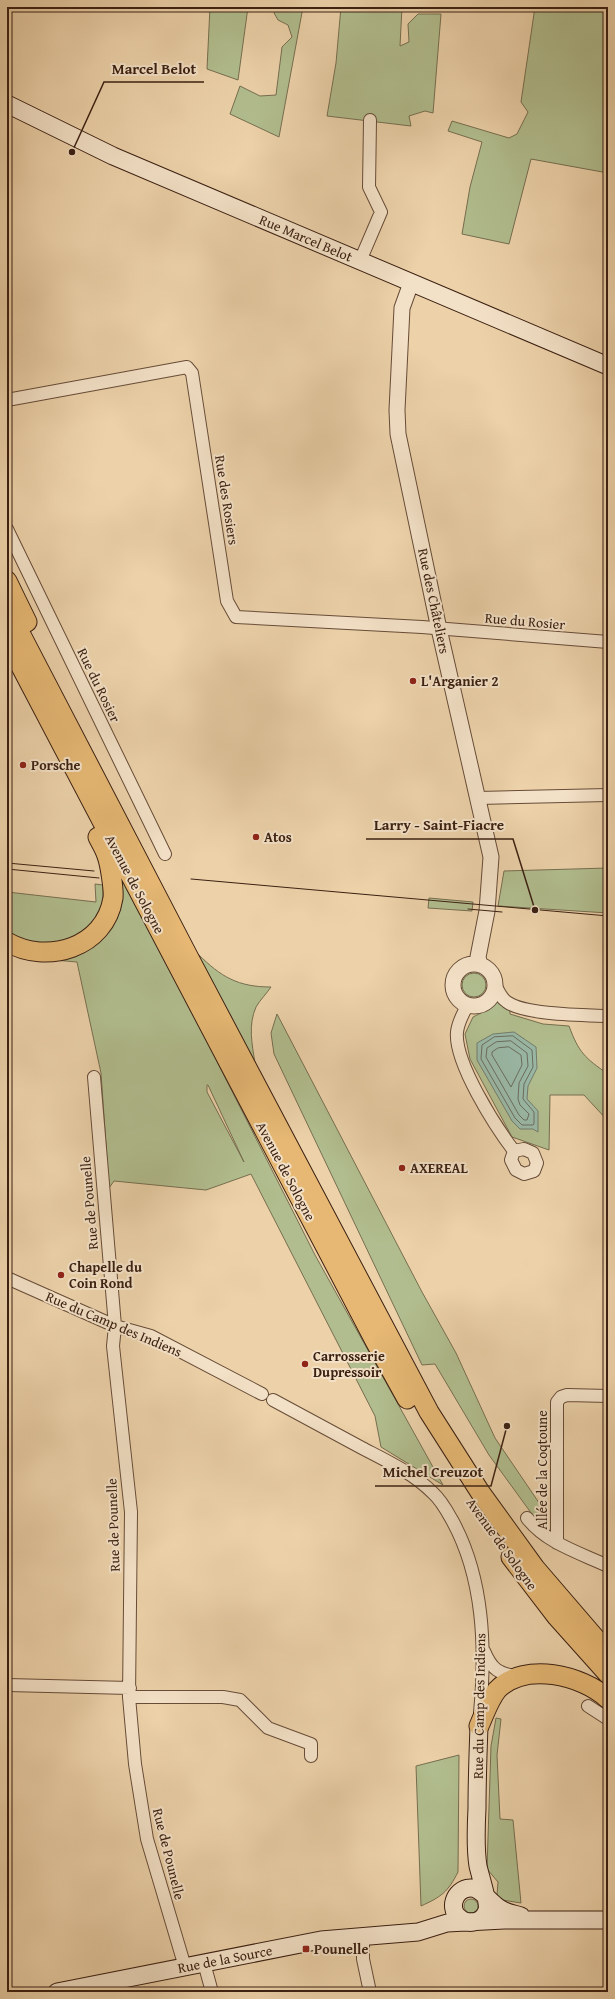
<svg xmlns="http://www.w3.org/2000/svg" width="615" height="1999" viewBox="0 0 615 1999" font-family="'Gentium Book Plus',serif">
<rect width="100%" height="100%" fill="#ecd1a9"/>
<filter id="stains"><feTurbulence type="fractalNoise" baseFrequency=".005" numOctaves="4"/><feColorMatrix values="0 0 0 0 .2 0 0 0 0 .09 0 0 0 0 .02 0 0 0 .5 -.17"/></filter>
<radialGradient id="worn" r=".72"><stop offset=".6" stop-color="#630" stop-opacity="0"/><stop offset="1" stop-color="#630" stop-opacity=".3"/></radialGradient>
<path fill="#b1bd8e" stroke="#766e50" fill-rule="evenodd" d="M 210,7 L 248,7 L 238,80 L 207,69 Z
M 279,7 L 303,7 L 279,137 L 230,114 L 240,86 L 260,96 L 276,95 L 282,47 L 292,37 L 288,25 L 278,20 L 274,13 Z
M 341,7 L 402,7 L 400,46 L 409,42 L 408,24 L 418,14 L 441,14 L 433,113 L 425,111 L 409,116 L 411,126 L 327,116 L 336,63 Z
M 535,7 L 608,7 L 608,173 L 531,159 L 509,244 L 462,234 L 470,187 L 482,142 L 448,131 L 452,121 L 509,138 L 517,134 L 528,112 L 521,102 Z
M 116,862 L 315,1255 L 443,1485 L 381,1447 L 375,1416 L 251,1174 L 206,1190 L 114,1181 L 109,1188 L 101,1073 L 77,962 L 54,960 L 89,948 ZM 207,1085 L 208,1085 L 244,1162 L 207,1092 Z
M 608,868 L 608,913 L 498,906 L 504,871 Z
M 95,884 L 103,885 L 103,907 L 93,926 L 74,940 L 30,945 L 7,932 L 7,892 L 96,902 Z
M 429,898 L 473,902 L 472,911 L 428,908 Z
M 198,954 C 221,977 238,987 271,987 C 267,993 260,1000 256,1007 C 248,1025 252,1044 255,1063 Z
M462 985a12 12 0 1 1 24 0a12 12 0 1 1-24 0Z
M 496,1000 L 510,1009 L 510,1014 L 543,1024 L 569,1026 C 579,1053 585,1058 608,1074 L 608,1121 L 584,1095 L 550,1095 L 549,1150 L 512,1137 L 470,1059 L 465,1034 L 473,1017 L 489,1009 Z
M 277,1014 L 422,1292 L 456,1353 L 495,1438 L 548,1516 L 542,1528 L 489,1455 L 435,1364 L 422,1365 L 274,1054 L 271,1033 Z
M 496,1718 L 501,1719 L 497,1755 L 500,1819 L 513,1820 L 521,1903 L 502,1900 L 497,1895 L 498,1882 L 487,1869 L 491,1746 Z
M 459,1755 L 458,1872 C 448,1892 441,1897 421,1906 L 416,1766 Z
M464 1906a7 7 0 1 1 14 0a7 7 0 1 1-14 0Z"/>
<path fill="#99b7a5" stroke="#737b6a" d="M 514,1032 L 536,1047 L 537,1068 L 528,1086 L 527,1099 L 538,1111 L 538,1132 L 533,1129 L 520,1129 L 512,1121 L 477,1060 L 477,1043 L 493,1034 Z"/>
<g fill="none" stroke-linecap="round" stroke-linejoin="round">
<path stroke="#6a6c5c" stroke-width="1" d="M 513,1036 L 532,1050 L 533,1067 L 524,1084 L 523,1099 L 534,1112 L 534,1124 L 533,1125 L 522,1125 L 515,1118 L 481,1059 L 482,1045 L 494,1037 Z
M 511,1041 L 527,1053 L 528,1066 L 519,1083 L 518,1099 L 520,1105 L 529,1114 L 527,1120 L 524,1120 L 519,1115 L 486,1057 L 487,1048 L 496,1042 Z
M 509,1047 L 521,1055 L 522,1065 L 511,1087 L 492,1055 L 492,1052 L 498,1048 Z"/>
<g stroke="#674c38" stroke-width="14">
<path id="minor" d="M 360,261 L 381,212 L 369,187 L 370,120
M 7,400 L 187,367 L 192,373 L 227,601 L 236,617 L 422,627 L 608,642
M 7,529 L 165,854
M 478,798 L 608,795
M 495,984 C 498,991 501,998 507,1002 C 525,1015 584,1015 608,1016
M 467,1006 C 463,1014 458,1022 457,1032 C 454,1062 495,1126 514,1151 L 511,1160 L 516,1170 L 524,1174 L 534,1171 L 537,1163 L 533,1153 L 524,1149 L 514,1151
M 94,1077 L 115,1326 L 113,1346 L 131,1512 L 129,1697 L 135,1764 L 147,1839 L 185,1967
M 7,1278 L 115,1326 L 151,1336 L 262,1394
M 273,1400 C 303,1416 332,1432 362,1448 C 387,1461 413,1473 433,1493 C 441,1500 447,1511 452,1520 C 484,1578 486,1648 480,1713
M 527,1518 C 546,1543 580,1553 608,1566
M 557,1543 L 557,1402 L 561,1397 L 567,1395 L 608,1396
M 484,1651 C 492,1670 498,1673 518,1677
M 7,1685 L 130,1688
M 129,1697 L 223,1697 L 240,1700 L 268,1728 L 311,1744 L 311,1756
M 588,1706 L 608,1719
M 363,1937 L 363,1959 L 370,1992
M 204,1963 L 212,1992"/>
</g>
<g stroke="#674c38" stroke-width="17">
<path id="tertiary" d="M 411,283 L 402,308 L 397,410 L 398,434 L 439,629 L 491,857 L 487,911 L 478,957 L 480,965
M453 985a21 21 0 1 1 42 0a21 21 0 1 1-42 0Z"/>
</g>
<g stroke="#3b2012" stroke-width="19">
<path id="secondary" d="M 7,104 L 113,156 L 608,366
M 479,1726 C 478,1754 477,1781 477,1808 C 476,1827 475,1847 478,1866 C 480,1875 489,1903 487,1910 C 484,1921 470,1926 461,1919 C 447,1910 454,1889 470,1888 C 481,1887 491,1904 501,1909 C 507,1913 515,1914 521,1916
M 57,1992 L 321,1940 L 418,1932 L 447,1923 L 504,1920 L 608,1920"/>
</g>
<g stroke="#3b2012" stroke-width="21">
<path id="primary" d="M 7,581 L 27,622
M 7,608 L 189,958 L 429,1412 L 480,1492 L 535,1568 L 608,1653
M 7,640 L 375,1341 L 407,1399
M 7,942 C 47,965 105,948 113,898 C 114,890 110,864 107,856 C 105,849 101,843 98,837
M 511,1557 L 557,1617 L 608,1674
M 479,1726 C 484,1715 489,1700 497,1690 C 525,1661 582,1675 608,1699"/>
</g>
<use href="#minor" stroke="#f3e1c7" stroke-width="12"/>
<use href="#tertiary" stroke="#f3e1c7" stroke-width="15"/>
<use href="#secondary" stroke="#f3e1c7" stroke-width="17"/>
<use href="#primary" stroke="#e6b874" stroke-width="19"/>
<path stroke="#3b2012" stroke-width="1" d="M 7,863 L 94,871
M 7,869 L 99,878
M 191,879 L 608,916
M 468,909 L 502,912"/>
</g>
<g fill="#8f2418" stroke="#f3e1c7" stroke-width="1.5">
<circle cx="413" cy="681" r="4"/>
<circle cx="23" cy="765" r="4"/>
<circle cx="256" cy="837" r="4"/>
<circle cx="402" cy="1168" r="4"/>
<circle cx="61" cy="1275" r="4"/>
<circle cx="305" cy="1364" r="4"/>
<rect x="302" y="1945" width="8" height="8" rx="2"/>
</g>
<g text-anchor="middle" stroke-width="4" stroke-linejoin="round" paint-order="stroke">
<g font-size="14" fill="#3b2012" stroke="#f3e1c7">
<text transform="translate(306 238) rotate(23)" y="5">Rue Marcel Belot</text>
<text transform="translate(227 500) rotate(81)" y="5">Rue des Rosiers</text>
<text transform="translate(434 601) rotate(78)" y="5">Rue des Châteliers</text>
<text transform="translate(525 621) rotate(5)" y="5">Rue du Rosier</text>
<text transform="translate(99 685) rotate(64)" y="5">Rue du Rosier</text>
<text transform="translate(135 884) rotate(62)" y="5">Avenue de Sologne</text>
<text transform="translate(286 1171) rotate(62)" y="5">Avenue de Sologne</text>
<text transform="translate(89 1203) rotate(-95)" y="5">Rue de Pounelle</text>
<text transform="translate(114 1324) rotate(23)" y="5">Rue du Camp des Indiens</text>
<text transform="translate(542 1470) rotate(-90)" y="5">Allée de la Coqtoune</text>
<text transform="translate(113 1525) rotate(-92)" y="5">Rue de Pounelle</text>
<text transform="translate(502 1544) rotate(54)" y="5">Avenue de Sologne</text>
<text transform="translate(479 1706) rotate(-89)" y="5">Rue du Camp des Indiens</text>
<text transform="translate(169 1854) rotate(76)" y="5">Rue de Pounelle</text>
<text transform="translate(225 1959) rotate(-11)" y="5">Rue de la Source</text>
</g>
<g font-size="14" font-weight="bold" fill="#3b2012" stroke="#f3e1c7" text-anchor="start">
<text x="421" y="686">L'Arganier 2</text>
<text x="31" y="770">Porsche</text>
<text x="264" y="842">Atos</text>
<text x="410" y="1173">AXEREAL</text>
<text x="69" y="1272">Chapelle du<tspan x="69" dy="16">Coin Rond</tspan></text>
<text x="313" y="1361">Carrosserie<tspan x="313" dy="16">Dupressoir</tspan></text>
<text x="314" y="1954">Pounelle</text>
</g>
</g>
<path fill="none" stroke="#3b2012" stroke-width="1.5" d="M72 152L104 82H204M535 910L513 839H366M507 1426L491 1486H375"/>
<g fill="#3b2012" stroke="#f3e1c7" stroke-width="1.5">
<circle cx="72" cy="152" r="4"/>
<circle cx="535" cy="910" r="4"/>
<circle cx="507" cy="1426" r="4"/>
</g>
<g font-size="15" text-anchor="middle" font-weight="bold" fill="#3b2012" stroke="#f3e1c7" stroke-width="4" stroke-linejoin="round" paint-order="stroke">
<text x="154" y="74">Marcel Belot</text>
<text x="439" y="830">Larry - Saint-Fiacre</text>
<text x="433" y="1477">Michel Creuzot</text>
</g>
<rect width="615" height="1999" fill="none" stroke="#ecd1a9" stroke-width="24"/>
<rect x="8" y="8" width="599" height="1983" fill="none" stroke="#3b2012" stroke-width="2"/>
<rect x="12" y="12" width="591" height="1975" fill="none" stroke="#3b2012"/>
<rect width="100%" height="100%" filter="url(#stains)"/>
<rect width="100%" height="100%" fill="url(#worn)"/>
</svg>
